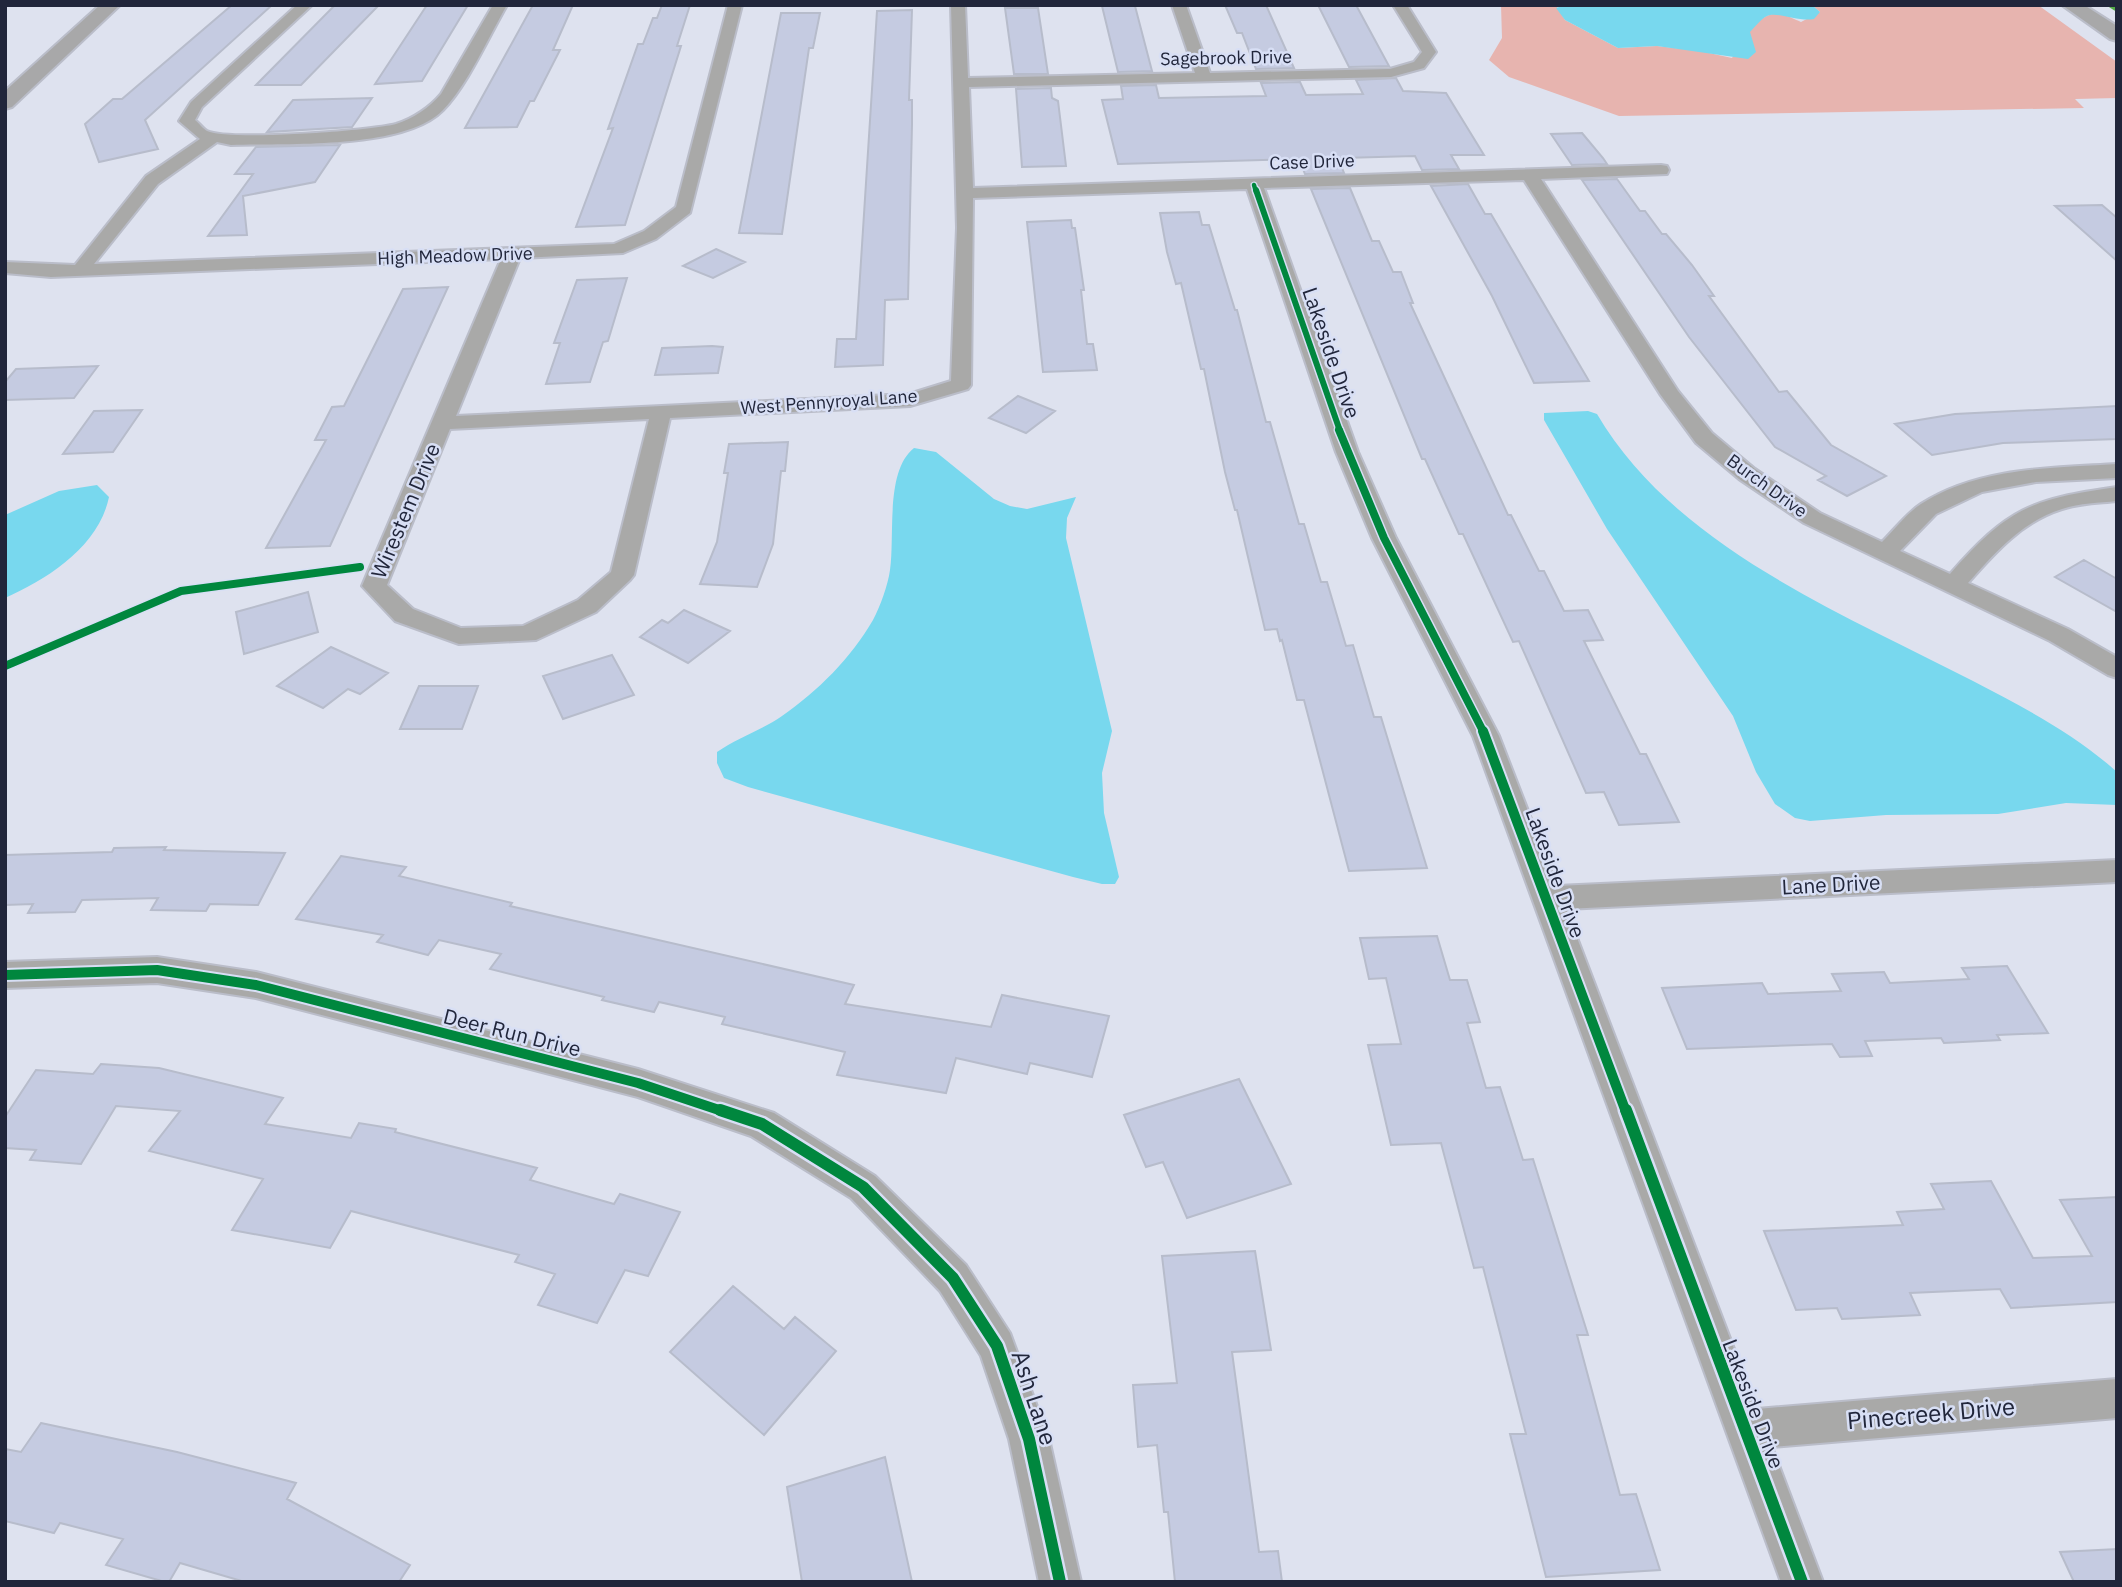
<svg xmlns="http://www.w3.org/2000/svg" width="2122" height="1587" viewBox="0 0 2122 1587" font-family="'IBM Plex Sans',sans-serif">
<rect width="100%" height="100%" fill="#dee2ef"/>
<path fill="#e7b4af" d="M 1501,5 L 1565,5 L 1557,7 L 1565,20 L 1618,48 L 1657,46 L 1700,51 L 1732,58 C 1742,43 1758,11 1779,14 C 1787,15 1794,19 1801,22 L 1820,12 L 1812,5 L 2038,5 L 2117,62 L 2117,98 L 2075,99 L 2084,108 L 1619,116 L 1509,77 L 1489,60 L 1502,38 Z"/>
<path fill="#78d8ee" d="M 1565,5 L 1812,5 L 1820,12 L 1814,19 C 1798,22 1777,11 1767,16 C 1761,19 1755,27 1750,32 L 1756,52 L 1748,59 L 1657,46 L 1618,48 L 1565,20 L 1556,8 Z
M 1588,411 L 1597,414 C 1675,547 1842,613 1973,681 C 2023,707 2075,734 2117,772 L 2117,805 L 2066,803 L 1998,814 L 1886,815 L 1810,821 L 1795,818 L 1775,804 L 1756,772 L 1733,716 L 1607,529 L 1544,420 L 1544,413 Z
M 914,448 L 936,452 L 994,499 L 1010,506 L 1027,509 L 1076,497 L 1067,518 L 1066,538 L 1112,731 L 1102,773 L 1104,813 L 1119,877 L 1115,884 L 1102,884 L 1073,877 L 748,787 L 724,778 L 717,763 L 717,752 C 737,738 762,730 782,716 C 818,691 851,658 873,620 C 880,607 888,585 890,570 C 895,535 885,471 914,448 Z
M 97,485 L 109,497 C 99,546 48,579 5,598 L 5,515 L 59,491 Z"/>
<path fill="#c5cbe1" stroke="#b7bccb" stroke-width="2" d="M 232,5 L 272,5 L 145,120 L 158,149 L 99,162 L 85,124 L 113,99 L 122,99 Z
M 335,5 L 379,5 L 301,85 L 256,85 Z
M 427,5 L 468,5 L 422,81 L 375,84 Z
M 533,5 L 573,5 L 553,50 L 560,50 L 534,101 L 530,101 L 517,127 L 465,128 Z
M 662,5 L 690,5 L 677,46 L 681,46 L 625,225 L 576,227 L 613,128 L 608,129 L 638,44 L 643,44 L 653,18 L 657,18 Z
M 1225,5 L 1266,5 L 1294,68 L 1256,69 L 1242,33 L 1237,33 Z
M 1318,5 L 1356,5 L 1389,66 L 1349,67 Z
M 1102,6 L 1135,6 L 1152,71 L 1118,72 Z
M 1005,8 L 1038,8 L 1048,74 L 1014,74 Z
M 912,10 L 909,100 L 912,100 L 912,124 L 908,299 L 885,300 L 883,365 L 835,367 L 837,339 L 856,339 L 877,11 Z
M 781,13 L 820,13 L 813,48 L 809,48 L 782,234 L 739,233 Z
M 1396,78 L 1403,91 L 1446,93 L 1484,155 L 1451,155 L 1459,169 L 1422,170 L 1415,156 L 1342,158 L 1338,158 L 1344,173 L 1305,174 L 1299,159 L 1118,164 L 1102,100 L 1123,99 L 1121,86 L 1156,85 L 1159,98 L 1266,96 L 1261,83 L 1300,82 L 1306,95 L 1363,94 L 1356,80 Z
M 1051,88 L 1052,98 L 1058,101 L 1066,166 L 1022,167 L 1016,89 Z
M 372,98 L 352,127 L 267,132 L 293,100 Z
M 1582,133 L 1603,158 L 1607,164 L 1572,165 L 1551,134 Z
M 340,145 L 315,182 L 243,196 L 247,235 L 208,236 L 253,174 L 235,174 L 256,147 Z
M 1617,179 L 1640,211 L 1645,211 L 1662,234 L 1666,234 L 1692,265 L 1714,296 L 1709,296 L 1779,392 L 1787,391 L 1831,445 L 1886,476 L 1847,496 L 1818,480 L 1826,476 L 1775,447 L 1689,337 L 1582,180 Z
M 1468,184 L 1485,214 L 1491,214 L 1589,381 L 1534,383 L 1492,296 L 1431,186 Z
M 1350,188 L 1372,241 L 1379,241 L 1393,272 L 1401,272 L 1413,303 L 1410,303 L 1508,515 L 1511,515 L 1539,571 L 1544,571 L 1564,611 L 1588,610 L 1603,640 L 1584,641 L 1640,754 L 1646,754 L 1679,822 L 1619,825 L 1604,792 L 1586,793 L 1519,641 L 1513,642 L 1463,534 L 1459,534 L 1425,459 L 1422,459 L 1311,189 Z
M 2102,205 L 2117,218 L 2117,261 L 2055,206 Z
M 1199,212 L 1202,225 L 1209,225 L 1235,310 L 1237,310 L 1266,422 L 1270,422 L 1299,524 L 1304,524 L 1321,582 L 1327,582 L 1346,646 L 1353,645 L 1374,717 L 1381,717 L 1427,868 L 1349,871 L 1304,700 L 1297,700 L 1282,640 L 1280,641 L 1277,629 L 1265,630 L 1237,510 L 1235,510 L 1225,472 L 1204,369 L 1201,369 L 1181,283 L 1176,284 L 1167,252 L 1160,213 Z
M 1071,220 L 1072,228 L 1075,228 L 1084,290 L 1081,290 L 1087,344 L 1093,344 L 1097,370 L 1043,372 L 1027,222 Z
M 716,249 L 745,262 L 713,278 L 683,266 Z
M 627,278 L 608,341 L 603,342 L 590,382 L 546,384 L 560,343 L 554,343 L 577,280 Z
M 448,287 L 330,546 L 266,548 L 326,440 L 315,440 L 332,407 L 344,406 L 403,289 Z
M 712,346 L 723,347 L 718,373 L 655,375 L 662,348 Z
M 98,366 L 74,398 L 5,400 L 5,382 L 16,369 Z
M 1018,396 L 1055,411 L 1026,433 L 989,418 Z
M 2117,406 L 2117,439 L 2003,443 L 1932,455 L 1895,424 L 1955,414 Z
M 142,410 L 113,452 L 63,454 L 94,411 Z
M 788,442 L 785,471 L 781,471 L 773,544 L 757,587 L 700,584 L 717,542 L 728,473 L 724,473 L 729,444 Z
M 2084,560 L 2117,579 L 2117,612 L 2055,577 Z
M 308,592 L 318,632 L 244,654 L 236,612 Z
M 684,610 L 730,631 L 688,663 L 640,637 L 662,620 L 668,623 Z
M 331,647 L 388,673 L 360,694 L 348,689 L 323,708 L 277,686 Z
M 612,655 L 634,695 L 563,719 L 543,676 Z
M 419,686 L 478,686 L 462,729 L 400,729 Z
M 166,847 L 164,850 L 285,853 L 258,905 L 210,904 L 206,911 L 151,910 L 158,898 L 82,900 L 75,912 L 28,913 L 33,904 L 5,905 L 5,855 L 112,852 L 114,848 Z
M 341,856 L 406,867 L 399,876 L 512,903 L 510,906 L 854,985 L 845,1004 L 991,1027 L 1002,995 L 1109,1016 L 1092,1077 L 1030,1063 L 1027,1074 L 956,1058 L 946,1093 L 837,1075 L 845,1052 L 722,1024 L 725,1017 L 659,1002 L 654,1012 L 602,1000 L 604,997 L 490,969 L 501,954 L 439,940 L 428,955 L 377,942 L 383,935 L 296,919 Z
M 1437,936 L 1450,980 L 1467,980 L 1480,1022 L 1467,1023 L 1486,1088 L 1500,1087 L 1523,1160 L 1533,1159 L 1588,1335 L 1577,1335 L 1620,1495 L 1636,1494 L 1660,1570 L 1546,1577 L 1510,1434 L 1526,1434 L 1483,1267 L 1474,1268 L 1441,1143 L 1391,1145 L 1368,1045 L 1401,1044 L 1386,978 L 1369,979 L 1360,938 Z
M 2007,966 L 2048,1033 L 1997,1035 L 2000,1040 L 1944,1043 L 1941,1038 L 1865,1041 L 1872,1056 L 1840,1057 L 1832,1044 L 1687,1049 L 1662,988 L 1762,983 L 1768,994 L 1841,991 L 1832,974 L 1884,972 L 1890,983 L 1969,979 L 1962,968 Z
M 101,1064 L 159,1068 L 283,1098 L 265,1124 L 351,1138 L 359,1123 L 396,1129 L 395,1132 L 537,1168 L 530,1180 L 614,1204 L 620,1194 L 680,1212 L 648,1276 L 625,1270 L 597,1323 L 538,1305 L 555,1274 L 515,1262 L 519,1255 L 351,1211 L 330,1248 L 232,1230 L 263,1179 L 149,1151 L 180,1111 L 116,1106 L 81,1164 L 30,1160 L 36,1150 L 5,1148 L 5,1117 L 36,1070 L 93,1074 Z
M 1239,1079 L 1291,1184 L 1187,1218 L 1163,1162 L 1146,1167 L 1124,1115 Z
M 1991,1181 L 2033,1258 L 2092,1256 L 2060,1200 L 2117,1197 L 2117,1302 L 2011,1308 L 2000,1289 L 1910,1293 L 1920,1315 L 1842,1319 L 1837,1308 L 1796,1310 L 1764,1231 L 1903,1225 L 1897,1212 L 1944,1209 L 1931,1184 Z
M 1255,1251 L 1271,1350 L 1232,1352 L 1259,1552 L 1278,1551 L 1282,1582 L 1175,1582 L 1168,1512 L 1164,1512 L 1157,1445 L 1138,1447 L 1133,1385 L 1177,1383 L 1162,1256 Z
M 733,1286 L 784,1329 L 795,1317 L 836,1351 L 764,1435 L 670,1352 Z
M 41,1423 L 177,1452 L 296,1483 L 287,1499 L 410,1565 L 399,1582 L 245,1582 L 180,1563 L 169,1582 L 165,1582 L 106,1565 L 123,1539 L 60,1523 L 54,1533 L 5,1521 L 5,1449 L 21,1452 Z
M 885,1457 L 912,1582 L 802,1582 L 787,1487 Z
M 2117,1549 L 2117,1582 L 2074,1582 L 2060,1552 Z"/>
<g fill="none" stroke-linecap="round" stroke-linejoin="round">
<g stroke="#babdc9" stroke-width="4">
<path id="street" d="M 297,5 L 312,5 L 202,107 L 195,120 C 199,123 203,129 207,131 C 229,141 370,131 396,124 C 413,119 430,107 441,94 L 493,5 L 507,5 C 489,36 467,86 443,110 C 404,150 285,143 231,145 L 217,142 L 158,184 L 94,264 L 614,244 L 644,231 L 676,207 L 728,5 L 742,5 L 690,213 L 656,239 L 623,253 L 520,258 L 456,416 L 909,394 L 951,381 L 957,228 L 951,5 L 965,5 L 968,78 L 1195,73 L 1172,5 L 1186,5 L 1210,73 L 1390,69 L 1414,62 L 1422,52 L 1393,5 L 1407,5 L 1436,52 L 1424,68 L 1391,77 L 969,87 L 973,188 L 1661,165 L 1667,166 L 1669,170 L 1667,174 L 1541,179 L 1678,391 L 1712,433 L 1755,469 L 1820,513 L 1882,542 C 1894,530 1907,513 1921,504 C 1978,467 2052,468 2117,464 L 2117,478 L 2036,482 L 1982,492 L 1936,514 L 1900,551 L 1950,574 C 2008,508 2031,499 2117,487 L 2117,501 C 2099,503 2080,503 2062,509 C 2023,521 1995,552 1968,583 L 2068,629 L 2117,657 L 2117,678 L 2108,675 L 2050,641 L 1804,523 L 1739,479 L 1696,443 L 1660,394 L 1524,180 L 1264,188 L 1358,452 L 1396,538 L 1499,736 L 1557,886 L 2117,860 L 2117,882 L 1566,909 L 1757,1409 L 2117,1379 L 2117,1418 L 1772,1447 L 1823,1582 L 1781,1582 L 1473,736 L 1372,538 L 1336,452 L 1247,189 L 973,198 L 971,385 L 968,389 L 910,406 L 670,418 L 634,575 L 630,580 L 596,612 L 536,640 L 459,644 L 395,621 L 362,586 L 501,259 L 51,277 L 5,273 L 5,262 L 75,265 L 146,176 L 200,139 L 179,121 L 191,102 ZM 649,419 L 611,572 L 578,600 L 523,626 L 461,628 L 413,609 L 387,585 L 450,429 Z
M 157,957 L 256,972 L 638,1069 L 774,1113 L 875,1176 L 966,1265 L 1010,1333 L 1049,1439 L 1081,1582 L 1039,1582 L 1009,1439 L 981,1356 L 940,1291 L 851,1198 L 751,1136 L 638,1097 L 256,998 L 157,983 L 5,988 L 5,962 Z"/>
</g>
<g stroke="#babdc9" stroke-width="4">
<path id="secondary" d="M 100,5 L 120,5 L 12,107 L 5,109 L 5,91 Z
M 2062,5 L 2084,5 L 2117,26 L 2117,41 L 2110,39 Z"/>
</g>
<use href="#street" fill="#a9a9a8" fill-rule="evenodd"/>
<use href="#secondary" fill="#a8a8a9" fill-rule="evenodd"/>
<path stroke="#52aa46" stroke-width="3.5" stroke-dasharray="8 3.5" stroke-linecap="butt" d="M 2109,5 L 2117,10"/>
<g stroke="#d8dff5" stroke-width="7">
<path id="cycleway-far4" d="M 1254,185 L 1256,192"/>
</g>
<g stroke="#d8dff5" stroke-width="9">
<path id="cycleway-far3" d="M 1256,190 L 1340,431"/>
</g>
<g stroke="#d8dff5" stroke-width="11">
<path id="cycleway-far2" d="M 1339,430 L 1384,538 L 1484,733
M 5,666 L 181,591 L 360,567"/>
</g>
<g stroke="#d8dff5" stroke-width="14">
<path id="cycleway-far1" d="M 1483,731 L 1626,1112
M 5,975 L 157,970 L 256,985 L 638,1083 L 725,1112"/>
</g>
<g stroke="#d8dff5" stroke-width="17">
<path id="cycleway" d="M 720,1110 L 762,1124 L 863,1187 L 953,1278 L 997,1346 L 1029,1439 L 1060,1582
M 1626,1110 L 1802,1582"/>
</g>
<use href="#cycleway-far4" stroke="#00873e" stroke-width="4.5"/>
<use href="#cycleway-far3" stroke="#00873e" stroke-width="6"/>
<use href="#cycleway-far2" stroke="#00873e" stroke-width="8"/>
<use href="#cycleway-far1" stroke="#00873e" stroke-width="10"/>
<use href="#cycleway" stroke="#00873e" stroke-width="12"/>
</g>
<g text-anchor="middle" stroke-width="5" stroke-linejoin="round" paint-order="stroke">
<g font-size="18" fill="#21263b" stroke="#d8dff5">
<text transform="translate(1226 58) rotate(-1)" y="6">Sagebrook Drive</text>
<text transform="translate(1312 162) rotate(-2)" y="6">Case Drive</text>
<text transform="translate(455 256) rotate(-2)" y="6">High Meadow Drive</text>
<text transform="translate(829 402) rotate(-4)" y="6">West Pennyroyal Lane</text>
<text transform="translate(1767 486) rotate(36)" y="6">Burch Drive</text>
</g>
<g font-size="21" fill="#21263b" stroke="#d8dff5">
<text transform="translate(1331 353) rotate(71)" y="7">Lakeside Drive</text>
<text transform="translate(406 511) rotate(-67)" y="7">Wirestem Drive</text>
<text transform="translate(1555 873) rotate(70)" y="7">Lakeside Drive</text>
<text transform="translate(1831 885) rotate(-3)" y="7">Lane Drive</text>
<text transform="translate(512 1033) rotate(14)" y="7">Deer Run Drive</text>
<text transform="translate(1753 1404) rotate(69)" y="7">Lakeside Drive</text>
</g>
<g font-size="24" fill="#21263b" stroke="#d8dff5">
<text transform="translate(1034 1398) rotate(72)" y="8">Ash Lane</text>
<text transform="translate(1931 1414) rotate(-5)" y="8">Pinecreek Drive</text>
</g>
</g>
<rect width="2122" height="1587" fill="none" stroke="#21263b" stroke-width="14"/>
</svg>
